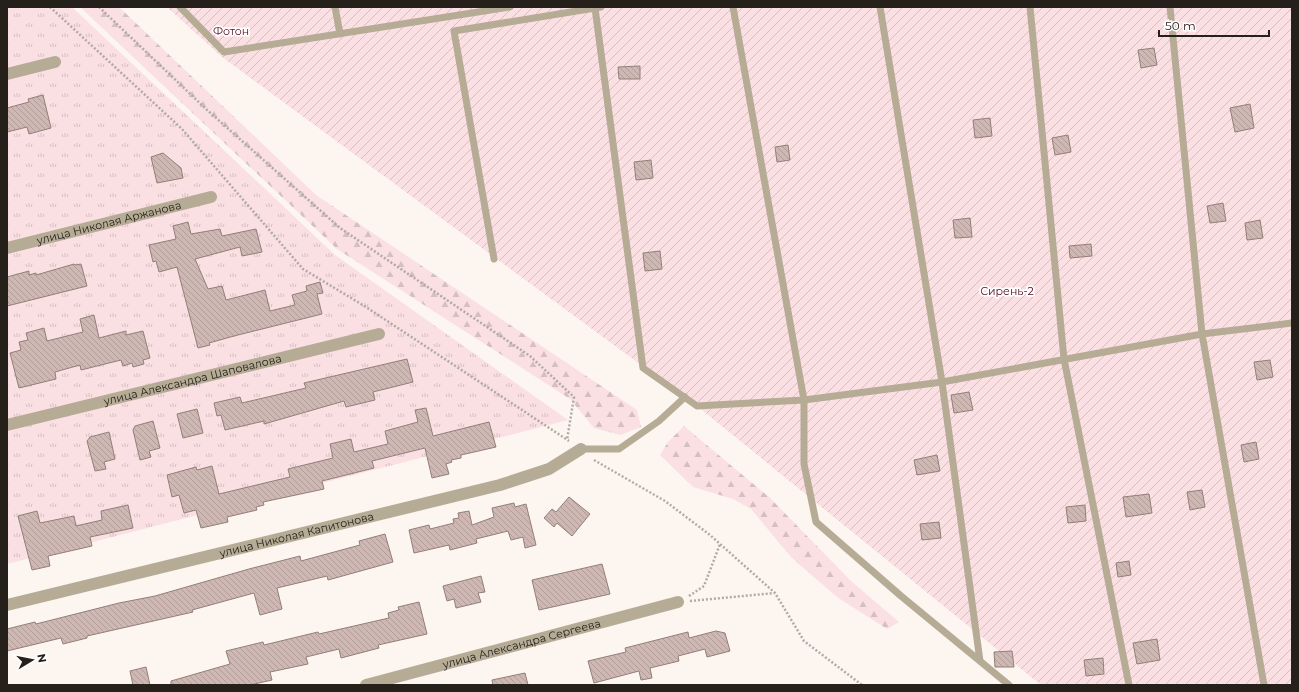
<svg xmlns="http://www.w3.org/2000/svg" width="1299" height="692" viewBox="0 0 1299 692" font-family="Montserrat,sans-serif">
<defs>
<pattern id="grass-tufts" width="24" height="20" patternUnits="userSpaceOnUse"><rect width="24" height="20" fill="#fadfe3"/><path d="M3 7l-1-3M5 7V3M7 7l1-3M15 17l-1-3M17 17v-4M19 17l1-3" fill="none" stroke="#d6bfc2"/></pattern>
<pattern id="forest-firs" width="22" height="20" patternUnits="userSpaceOnUse"><rect width="22" height="20" fill="#fadfe3"/><path d="M5 1l3.5 6h-7zM16 11l3.5 6h-7z" fill="#d6bfc2"/></pattern>
<pattern id="garden-furrows" width="10" height="10" patternUnits="userSpaceOnUse"><rect width="10" height="10" fill="#fadfe3"/><path d="M-1 1l2-2M0 10L10 0M9 11l2-2" fill="none" stroke="#d6bfc2"/></pattern>
<pattern id="building-back-hatch" width="6" height="6" patternUnits="userSpaceOnUse"><rect width="6" height="6" fill="#cfb8b3"/><path d="M-1 5l2 2M0 0l6 6M5-1l2 2" fill="none" stroke="#b29e99"/></pattern>
</defs>
<rect width="100%" height="100%" fill="#fcf5f0"/>
<path fill="url(#grass-tufts)" d="M 7,7 L 72,7 L 335,255 L 568,420 L 7,564 Z"/>
<path fill="url(#forest-firs)" d="M 80,7 L 119,7 L 316,195 L 637,410 L 641,427 L 620,435 L 594,428 L 570,399 L 337,249 Z
M 684,426 L 770,498 L 851,581 L 899,622 L 887,629 L 837,597 L 791,557 L 751,509 L 733,499 L 693,487 L 660,455 L 668,442 Z"/>
<path fill="url(#garden-furrows)" d="M 167,7 L 1292,7 L 1292,685 L 1041,685 L 697,406 L 222,57 Z"/>
<path fill="url(#building-back-hatch)" stroke="#937e79" d="M 1154,48 L 1157,65 L 1141,68 L 1138,50 Z
M 640,66 L 640,79 L 619,79 L 618,67 Z
M 43,95 L 51,128 L 29,134 L 27,127 L 7,132 L 7,108 L 29,102 L 28,99 Z
M 1250,104 L 1254,128 L 1235,132 L 1230,108 Z
M 990,118 L 992,136 L 975,138 L 973,120 Z
M 1068,135 L 1071,152 L 1055,155 L 1052,138 Z
M 788,145 L 790,160 L 777,162 L 775,147 Z
M 163,153 L 181,168 L 183,178 L 157,183 L 151,157 Z
M 651,160 L 653,178 L 636,180 L 634,162 Z
M 1223,203 L 1226,221 L 1210,223 L 1207,206 Z
M 970,218 L 972,237 L 955,238 L 953,220 Z
M 1260,220 L 1263,238 L 1247,240 L 1245,223 Z
M 188,222 L 191,234 L 220,229 L 222,236 L 256,229 L 262,252 L 242,256 L 240,247 L 195,259 L 208,289 L 222,286 L 226,300 L 265,290 L 270,311 L 295,305 L 292,295 L 307,291 L 306,286 L 320,282 L 323,293 L 317,294 L 322,314 L 234,336 L 209,343 L 210,345 L 198,348 L 177,267 L 159,272 L 156,261 L 153,262 L 149,245 L 176,239 L 173,226 Z
M 1091,244 L 1092,256 L 1070,258 L 1069,246 Z
M 660,251 L 662,269 L 645,271 L 643,253 Z
M 74,264 L 75,265 L 81,264 L 87,286 L 7,306 L 7,277 L 29,271 L 29,275 L 36,273 L 36,275 Z
M 94,315 L 99,338 L 126,331 L 126,335 L 143,331 L 150,358 L 143,360 L 144,364 L 133,367 L 132,363 L 123,366 L 121,360 L 81,370 L 80,365 L 55,372 L 56,379 L 19,388 L 10,353 L 21,350 L 19,342 L 28,340 L 26,333 L 44,328 L 47,341 L 83,332 L 80,319 Z
M 407,359 L 413,382 L 373,392 L 375,400 L 346,407 L 344,401 L 264,424 L 264,421 L 225,430 L 221,415 L 217,416 L 214,403 L 240,397 L 242,403 L 306,388 L 304,383 Z
M 1270,360 L 1273,377 L 1257,380 L 1254,362 Z
M 969,392 L 973,410 L 954,413 L 951,395 Z
M 426,408 L 433,436 L 489,422 L 496,447 L 461,455 L 461,458 L 451,460 L 452,462 L 446,464 L 449,474 L 432,478 L 425,448 L 372,461 L 374,468 L 322,481 L 324,489 L 263,502 L 264,505 L 256,507 L 257,510 L 227,517 L 228,522 L 201,528 L 196,510 L 184,513 L 179,495 L 172,497 L 167,475 L 196,467 L 197,470 L 212,466 L 219,494 L 290,477 L 288,469 L 333,458 L 330,444 L 351,439 L 354,452 L 388,444 L 385,431 L 418,422 L 415,410 Z
M 197,409 L 203,433 L 183,438 L 177,414 Z
M 153,421 L 160,448 L 149,451 L 151,457 L 140,460 L 133,430 L 135,426 Z
M 109,432 L 115,459 L 104,462 L 106,469 L 95,471 L 87,441 L 90,437 Z
M 1256,442 L 1259,459 L 1244,462 L 1241,445 Z
M 937,455 L 940,471 L 917,475 L 914,460 Z
M 1202,490 L 1205,507 L 1190,510 L 1187,492 Z
M 1149,494 L 1152,513 L 1126,517 L 1123,497 Z
M 569,497 L 590,514 L 572,536 L 557,523 L 554,527 L 544,518 L 552,509 L 556,512 Z
M 514,503 L 515,507 L 526,504 L 536,545 L 525,548 L 523,537 L 511,540 L 508,531 L 476,539 L 477,543 L 450,550 L 449,545 L 414,553 L 409,530 L 429,525 L 430,529 L 454,523 L 453,519 L 459,518 L 458,513 L 469,511 L 472,525 L 494,517 L 492,508 Z
M 128,505 L 133,528 L 90,537 L 92,546 L 48,556 L 50,566 L 32,570 L 18,516 L 37,511 L 40,523 L 74,516 L 76,526 L 102,520 L 101,511 Z
M 1085,505 L 1086,521 L 1068,523 L 1066,507 Z
M 939,522 L 941,538 L 922,540 L 920,524 Z
M 385,534 L 393,562 L 328,580 L 327,576 L 277,588 L 282,609 L 260,615 L 254,593 L 192,610 L 193,612 L 87,636 L 87,638 L 63,644 L 61,638 L 7,651 L 7,629 L 35,622 L 36,624 L 119,603 L 155,596 L 249,569 L 300,556 L 301,561 L 360,545 L 359,541 Z
M 1129,561 L 1131,575 L 1118,577 L 1116,563 Z
M 602,564 L 610,594 L 539,610 L 532,580 Z
M 481,576 L 485,592 L 478,593 L 481,602 L 456,608 L 454,599 L 447,601 L 443,586 Z
M 419,602 L 427,634 L 378,645 L 379,648 L 341,658 L 339,649 L 306,657 L 308,664 L 270,672 L 272,680 L 250,685 L 171,685 L 171,681 L 230,664 L 226,651 L 263,642 L 264,645 L 318,632 L 319,634 L 389,618 L 388,613 L 399,610 L 398,607 Z
M 716,631 L 725,633 L 730,651 L 707,657 L 705,649 L 678,656 L 679,661 L 650,668 L 652,678 L 641,680 L 639,671 L 594,683 L 588,661 L 626,652 L 625,648 L 688,632 L 689,638 Z
M 1157,639 L 1160,660 L 1137,664 L 1133,643 Z
M 1012,651 L 1014,667 L 995,667 L 994,652 Z
M 1103,658 L 1104,674 L 1086,676 L 1084,660 Z
M 146,667 L 150,685 L 133,685 L 130,671 Z
M 525,673 L 528,685 L 493,685 L 492,680 Z"/>
<g fill="none" stroke-linecap="round" stroke-linejoin="round">
<path stroke="#b0aaa5" stroke-width="2.5" stroke-dasharray="2 2" stroke-linecap="butt" d="M 50,7 L 182,129 L 303,269 L 366,307 L 569,441
M 99,7 L 206,109 L 340,228 L 530,356 L 574,397 L 567,440
M 594,460 L 665,501 L 710,535 L 775,593 L 804,641 L 862,685
M 689,596 L 704,586 L 720,544
M 690,601 L 775,593"/>
<path stroke="#b6ac96" stroke-width="7" d="M 180,7 L 224,52 L 510,7
M 335,7 L 340,34
M 601,7 L 595,8 L 643,368 L 697,406 L 804,400 L 942,382 L 1202,334 L 1292,323
M 733,7 L 804,400 L 804,464 L 816,522 L 901,596 L 1009,685
M 880,7 L 942,382 L 980,661
M 1030,7 L 1064,359 L 1129,685
M 1170,7 L 1202,334 L 1264,685
M 494,259 L 454,31 L 595,8
M 581,449 L 619,449 L 659,421 L 685,397"/>
<g stroke="#b6ac96" stroke-width="12">
<path d="M 7,74 L 55,62"/>
<path id="s1" d="M 7,248 L 211,197"/>
<path id="s2" d="M 7,425 L 379,334"/>
<path id="s3" d="M 7,605 L 500,485 L 549,469 L 581,449"/>
<path id="s4" d="M 366,685 L 678,602"/>
</g>
</g>
<g text-anchor="middle" stroke-width="3.5" stroke-linejoin="round" paint-order="stroke">
<g font-size="11" fill="#500820" stroke="#fff">
<text x="231" y="35">Фотон</text>
<text x="1007" y="295">Сирень-2</text>
</g>
<g font-size="11" fill="#26201b" stroke="#fff">
<text dy="4" stroke="none"><textPath href="#s1" startOffset="105">улица Николая Аржанова</textPath></text>
<text dy="4" stroke="none"><textPath href="#s2" startOffset="191">улица Александра Шаповалова</textPath></text>
<text dy="4" stroke="none"><textPath href="#s3" startOffset="298">улица Николая Капитонова</textPath></text>
<text dy="4" stroke="none"><textPath href="#s4" startOffset="161">улица Александра Сергеева</textPath></text>
</g>
</g>
<rect width="1299" height="692" fill="none" stroke="#26201b" stroke-width="16"/>
<g transform="translate(32 660) rotate(80)" stroke="#ffffff" stroke-width="3" paint-order="stroke">
<path d="M0-3L7 15L0 10L-7 15Z" fill="#26201b"/>
<text y="-6" font-size="11" font-weight="bold" text-anchor="middle" fill="#26201b">N</text>
</g>
<path d="M1159 30v6h110v-6" fill="none" stroke="#26201b" stroke-width="2"/>
<text x="1165" y="30" font-size="12" fill="#26201b" stroke="#ffffff" stroke-width="3" paint-order="stroke">50 m</text>
</svg>
